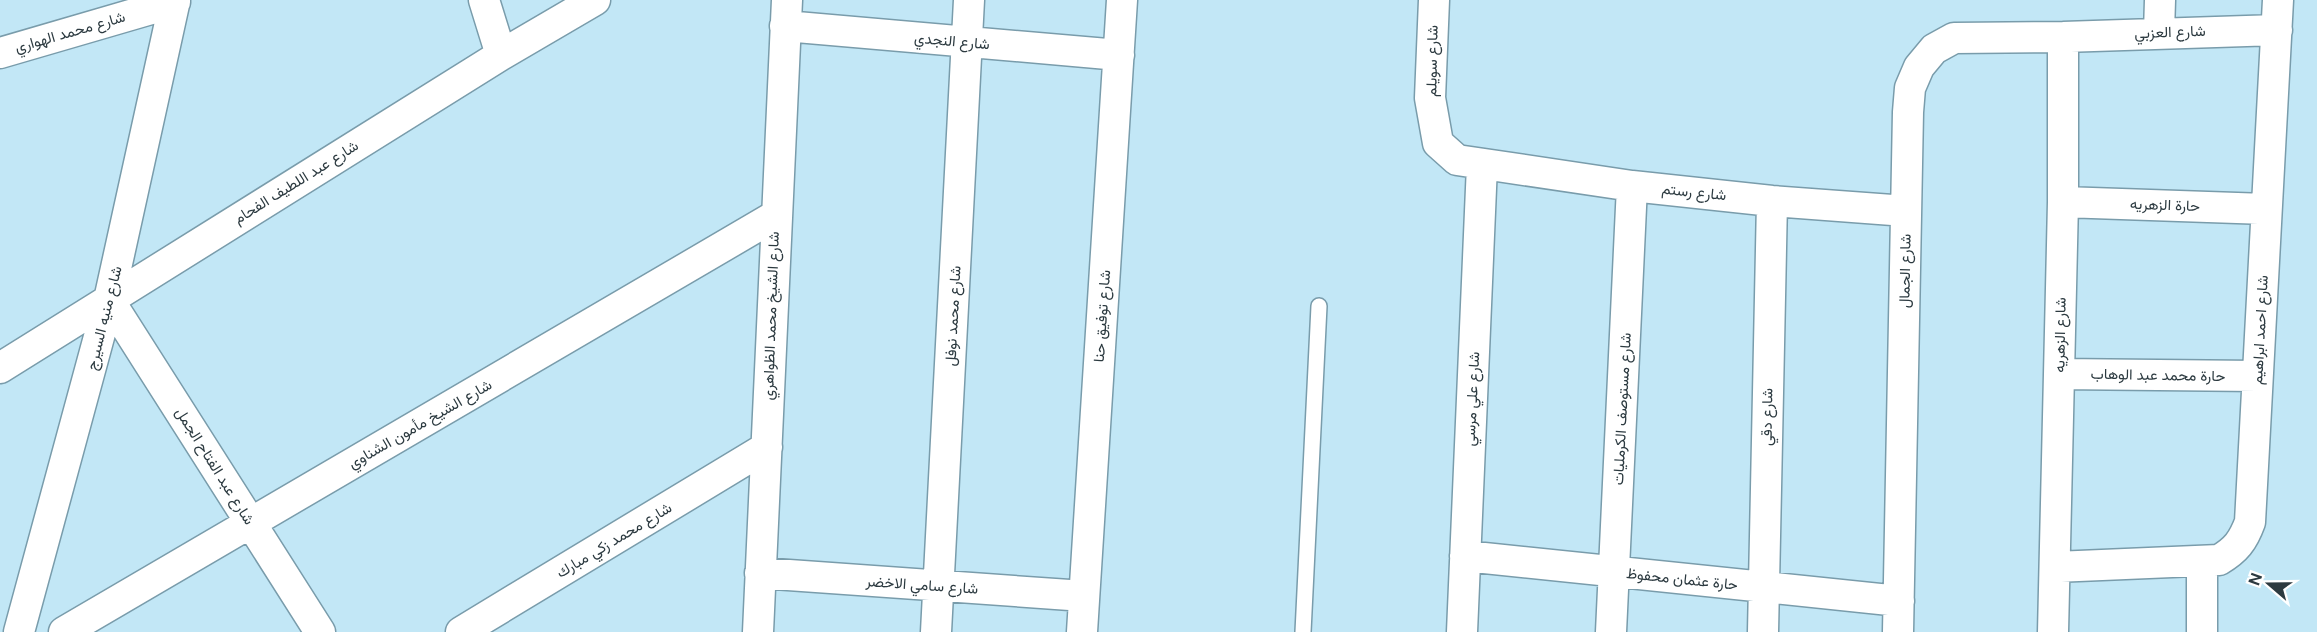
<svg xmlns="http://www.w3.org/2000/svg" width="2317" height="632" viewBox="0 0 2317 632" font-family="'DM Sans',Vazirmatn,sans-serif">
<rect width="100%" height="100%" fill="#c2e7f6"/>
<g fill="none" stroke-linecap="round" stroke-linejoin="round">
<g stroke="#799cab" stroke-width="18">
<path id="lane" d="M 1303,632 L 1319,306"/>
</g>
<g stroke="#799cab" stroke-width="33">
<path id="street" d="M 484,0 L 501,55
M 1434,0 L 1430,98 L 1438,143 L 1457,160 L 1632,186 L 1772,201 L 1906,211
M 785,26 L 1119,55
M 2159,32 L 2160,0
M 0,53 L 175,2
M 2063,202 L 2266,209
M 109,300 L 320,632
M 0,368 L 501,55 L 595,0
M 2059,374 L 2257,376
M 1465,556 L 1899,601
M 2202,562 L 2202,632
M 2055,567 L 2219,560 C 2236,550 2243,541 2250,522 L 2278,0
M 760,573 L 1084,596
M 19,632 L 109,300 L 175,0
M 64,632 L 775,216
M 461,632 L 767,447
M 758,632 L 787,0
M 936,632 L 969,0
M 1082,632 L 1122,0
M 1462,632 L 1482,165
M 1611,632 L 1632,186
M 1763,632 L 1772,201
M 1898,632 L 1908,112 L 1910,88 L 1919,67 L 1934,49 L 1954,38 L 2063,37 L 2277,30
M 2053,632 L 2063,202 L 2063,37"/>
</g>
<use href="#lane" stroke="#fff" stroke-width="15"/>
<use href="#street" stroke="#fff" stroke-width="30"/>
</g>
<g text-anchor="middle" stroke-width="4.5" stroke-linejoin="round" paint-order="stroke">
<g font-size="15" fill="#2c3a40" stroke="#fff">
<text transform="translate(70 32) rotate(-16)" y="5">شارع محمد الهواري</text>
<text transform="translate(2170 32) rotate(-2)" y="5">شارع العزبي</text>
<text transform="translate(952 41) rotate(5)" y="5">شارع النجدي</text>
<text transform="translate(1432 61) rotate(-89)" y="5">شارع سويلم</text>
<text transform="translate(296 182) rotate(-32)" y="5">شارع عبد اللطيف الفحام</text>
<text transform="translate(1694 192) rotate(6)" y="5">شارع رستم</text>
<text transform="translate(2165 205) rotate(2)" y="5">حارة الزهريه</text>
<text transform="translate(1905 271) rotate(-89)" y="5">شارع الجمال</text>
<text transform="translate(771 316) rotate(-88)" y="5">شارع الشيخ محمد الظواهري</text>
<text transform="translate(953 316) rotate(-87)" y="5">شارع محمد نوفل</text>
<text transform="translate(1102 316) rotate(-86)" y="5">شارع توفيق حنا</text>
<text transform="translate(104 318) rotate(-76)" y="5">شارع منيه السيرج</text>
<text transform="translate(2260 330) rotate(-87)" y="5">شارع احمد ابراهيم</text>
<text transform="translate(2060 335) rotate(-89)" y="5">شارع الزهريه</text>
<text transform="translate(2158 375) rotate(1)" y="5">حارة محمد عبد الوهاب</text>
<text transform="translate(1472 399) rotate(-87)" y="5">شارع علي مرسي</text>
<text transform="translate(1622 409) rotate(-87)" y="5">شارع مستوصف الكرمليات</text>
<text transform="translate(1767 417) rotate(-89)" y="5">شارع دقي</text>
<text transform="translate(420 424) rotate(-30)" y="5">شارع الشيخ مأمون الشناوي</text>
<text transform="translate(215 466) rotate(58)" y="5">شارع عبد الفتاح الجمل</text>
<text transform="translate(614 540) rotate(-31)" y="5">شارع محمد زكي مبارك</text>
<text transform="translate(1682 579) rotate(6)" y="5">حارة عثمان محفوظ</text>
<text transform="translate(922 585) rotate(4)" y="5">شارع سامي الاخضر</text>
</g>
</g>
<g transform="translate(2269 584) rotate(290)" stroke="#ffffff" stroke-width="4.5" paint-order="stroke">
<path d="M0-4.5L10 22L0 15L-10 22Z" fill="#2c3a40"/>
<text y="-9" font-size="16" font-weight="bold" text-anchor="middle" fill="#2c3a40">N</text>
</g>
</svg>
